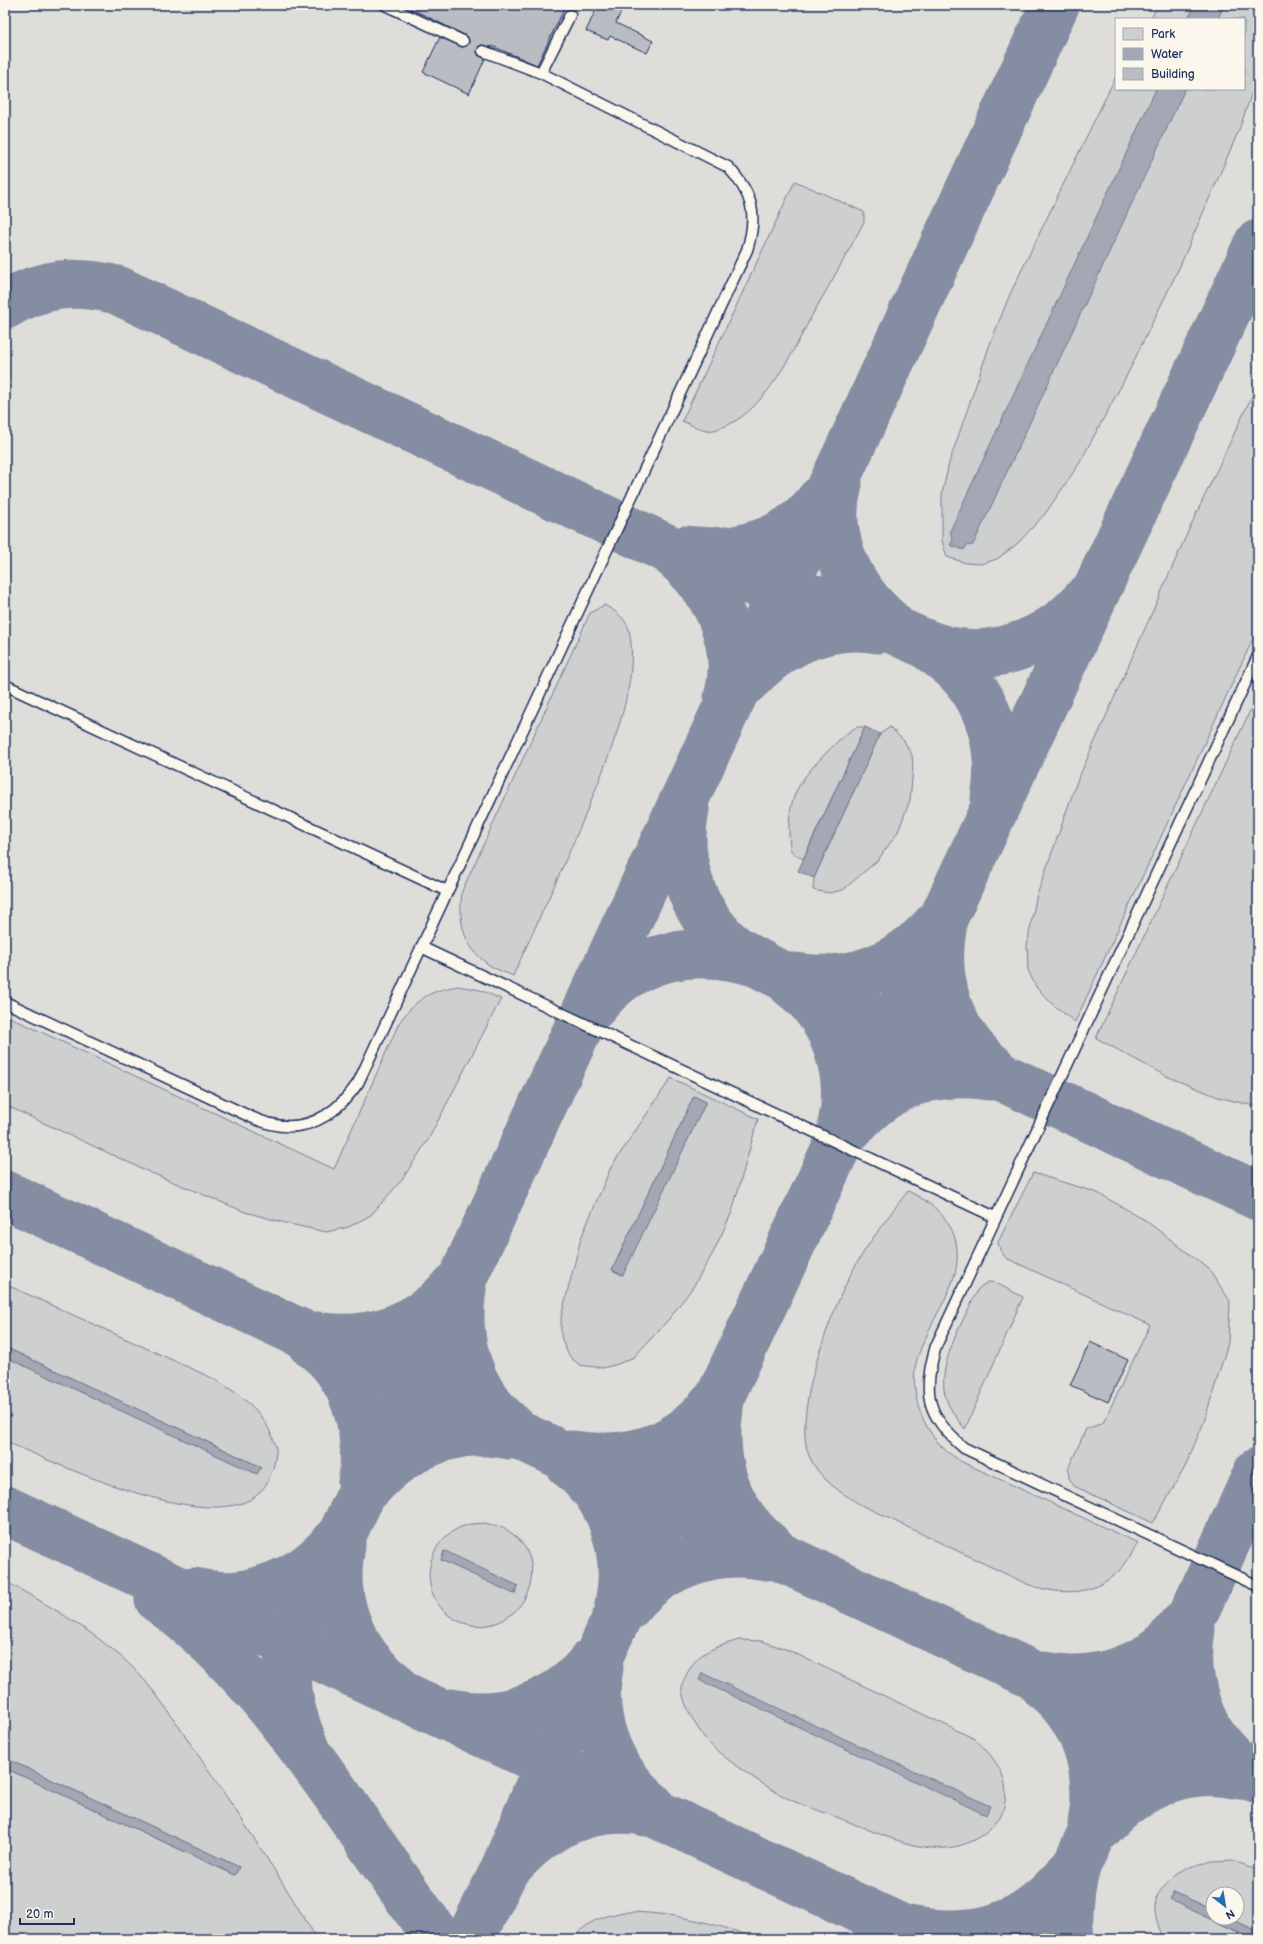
<svg xmlns="http://www.w3.org/2000/svg" width="1263" height="1944" viewBox="0 0 1263 1944" font-family="'Balsamiq Sans',sans-serif">
<rect width="100%" height="100%" fill="#eeebe4"/>
<filter id="ink" filterUnits="userSpaceOnUse"><feTurbulence type="fractalNoise" baseFrequency=".025" numOctaves="2"/><feDisplacementMap in="SourceGraphic" scale="8" xChannelSelector="R" yChannelSelector="G"/><feConvolveMatrix kernelMatrix="1 2 1 2 8 2 1 2 1" color-interpolation-filters="sRGB"/></filter>
<g filter="url(#ink)">
<path fill="#deddda" fill-rule="evenodd" d="M 5,5 L 1258,5 L 1258,1939 L 5,1939 ZM 1116,19 L 1244,19 L 1244,89 L 1116,89 ZM 1213,1894 L 1237,1894 L 1237,1918 L 1213,1918 Z"/>
<path fill="#cecfcf" stroke="#747f96" fill-rule="evenodd" d="M 1159,5 L 1258,5 L 1258,75 L 1239,130 L 1180,266 L 1127,375 L 1079,464 L 1045,514 L 1017,544 L 997,559 L 981,564 L 966,563 L 947,557 L 942,541 L 942,494 L 949,463 L 990,344 L 1010,294 L 1116,76 L 1116,89 L 1244,89 L 1244,19 L 1150,19 Z
M 795,181 L 864,212 L 864,222 C 848,252 832,281 815,310 C 793,350 764,418 714,430 C 705,432 691,425 682,421 Z
M 1258,383 L 1258,628 L 1075,1022 L 1051,1003 L 1036,987 L 1028,970 L 1027,945 L 1036,898 L 1076,784 L 1190,527 Z
M 604,605 C 614,610 626,618 629,630 C 640,680 613,745 595,791 C 570,854 541,914 513,976 C 504,972 492,968 485,962 C 461,942 459,920 462,891 L 590,613 Z
M 1258,694 L 1258,1107 L 1218,1097 L 1166,1076 L 1096,1038 Z
M 857,727 L 865,727 L 803,859 C 789,853 790,849 789,835 C 788,794 800,780 827,752 C 837,742 845,733 857,727 Z
M 890,727 L 904,741 L 912,755 L 913,768 L 910,800 L 898,832 L 878,860 L 843,890 L 829,893 L 813,890 L 814,878 L 880,734 Z
M 458,986 L 480,990 L 501,999 L 428,1140 L 401,1181 L 371,1215 L 349,1227 L 326,1232 L 285,1223 L 245,1212 L 149,1172 L 5,1105 L 5,1015 L 334,1169 L 399,1023 C 416,999 429,991 458,986 Z
M 671,1078 L 758,1119 L 732,1212 L 713,1253 L 693,1287 L 669,1319 L 634,1357 L 618,1364 L 603,1368 L 580,1365 L 571,1358 L 565,1348 L 561,1336 L 561,1317 L 581,1238 L 611,1167 ZM 694,1096 L 706,1102 L 622,1275 L 612,1270 Z
M 1033,1173 L 1098,1193 L 1145,1220 L 1209,1269 L 1230,1301 L 1228,1343 L 1204,1422 L 1185,1467 L 1153,1523 L 1074,1486 L 1069,1478 L 1068,1469 L 1086,1429 L 1103,1423 L 1150,1325 L 1006,1258 L 1000,1250 L 998,1242 Z
M 908,1191 C 941,1207 963,1230 956,1269 C 952,1289 939,1310 930,1328 C 925,1340 917,1354 915,1368 C 912,1397 922,1427 943,1448 C 948,1453 955,1457 960,1461 L 1138,1543 C 1133,1550 1130,1558 1125,1564 C 1099,1596 1063,1597 1027,1584 L 861,1505 C 841,1493 819,1479 809,1456 C 793,1416 826,1328 843,1290 C 859,1254 884,1222 908,1191 Z
M 989,1282 L 996,1283 L 1023,1297 L 965,1429 C 957,1419 948,1407 945,1395 C 937,1362 965,1318 978,1289 L 983,1285 Z
M 5,1284 L 212,1378 C 238,1393 263,1409 273,1439 C 275,1443 277,1448 276,1453 C 274,1469 269,1485 256,1496 C 207,1534 56,1464 5,1441 L 5,1356 L 257,1474 L 261,1467 L 5,1347 Z
M 485,1523 C 490,1525 497,1525 503,1528 C 562,1557 521,1647 458,1621 C 445,1615 435,1603 431,1589 C 424,1562 438,1533 467,1525 C 472,1523 479,1524 485,1523 ZM 444,1551 L 518,1586 L 515,1594 L 441,1560 Z
M 5,1581 C 45,1603 92,1630 126,1661 C 153,1686 173,1718 194,1749 C 237,1811 278,1874 317,1939 L 5,1939 L 5,1768 L 235,1875 L 239,1867 L 5,1758 Z
M 739,1640 L 762,1641 L 788,1650 L 975,1739 C 995,1758 1013,1780 1003,1810 C 994,1837 959,1851 931,1848 C 900,1845 861,1826 831,1815 C 815,1809 797,1804 783,1796 C 763,1785 722,1758 707,1741 C 698,1730 681,1702 682,1687 C 684,1676 691,1666 698,1658 C 709,1648 726,1644 739,1640 Z
M 1231,1861 L 1258,1870 L 1258,1932 L 1229,1918 L 1237,1918 L 1237,1894 L 1213,1894 L 1213,1910 L 1174,1892 L 1171,1900 L 1254,1939 L 1164,1939 C 1160,1930 1154,1917 1155,1906 C 1157,1884 1185,1865 1206,1863 C 1214,1861 1223,1862 1231,1861 Z
M 623,1912 C 669,1912 714,1922 757,1939 L 574,1939 C 587,1920 602,1917 623,1912 Z"/>
<path fill="#a3a8b4" stroke="#6d7892" d="M 1195,5 L 1224,5 L 1218,19 L 1188,19 Z
M 1156,89 L 1185,89 L 973,545 L 966,546 L 964,550 L 950,545 L 953,540 L 950,531 Z
M 865,727 L 880,734 L 814,878 L 798,871 Z
M 694,1096 L 706,1102 L 623,1275 L 612,1270 Z
M 5,1347 L 261,1467 L 257,1474 L 5,1357 Z
M 445,1551 L 518,1586 L 514,1594 L 441,1560 Z
M 702,1673 L 990,1806 L 986,1815 L 699,1680 Z
M 5,1758 L 239,1867 L 235,1875 L 5,1768 Z
M 1174,1892 L 1213,1910 L 1213,1918 L 1229,1918 L 1258,1932 L 1258,1939 L 1254,1939 L 1170,1900 Z"/>
<g fill="none" stroke-linecap="round" stroke-linejoin="round">
<path stroke="#848da1" stroke-width="49" d="M 5,305 C 42,282 75,280 117,290 L 698,563 C 745,582 795,592 843,607 C 875,618 903,637 935,647 C 990,666 1051,642 1087,599
M 838,484 C 823,538 850,590 890,624
M 686,550 C 736,557 791,542 821,500
M 675,555 C 716,589 743,644 728,698
M 924,643 C 937,652 950,661 960,672 C 992,705 1003,755 995,799
M 745,681 C 781,642 825,620 879,629
M 685,810 C 675,858 691,910 728,944 C 741,955 758,963 773,971 L 1258,1196
M 942,929 C 933,982 950,1035 992,1068
M 795,977 C 850,986 899,967 936,926
M 792,984 C 834,1014 854,1075 842,1124
M 593,1006 C 634,953 696,944 758,963
M 850,1127 C 886,1084 934,1067 990,1076
M 5,1195 L 1258,1780
M 462,1289 C 454,1341 469,1394 512,1428
M 316,1336 C 368,1345 421,1327 455,1286
M 311,1343 C 355,1372 371,1434 362,1483
M 719,1408 C 711,1464 726,1513 772,1549
M 572,1455 C 627,1463 677,1450 713,1405
M 569,1464 C 612,1495 630,1553 619,1604
M 369,1486 C 404,1446 456,1423 510,1435
M 5,1510 L 924,1939
M 341,1546 C 330,1598 350,1652 392,1684
M 194,1592 C 245,1605 303,1582 335,1542
M 159,1599 C 235,1653 291,1730 344,1805 C 375,1850 407,1895 438,1939
M 627,1607 C 659,1565 715,1545 767,1556
M 1191,1629 C 1182,1681 1199,1736 1243,1769
M 599,1667 C 589,1721 609,1770 650,1805
M 1044,1676 C 1083,1684 1128,1675 1160,1650 C 1169,1643 1176,1633 1183,1625
M 1043,1685 C 1085,1716 1102,1773 1092,1823
M 451,1713 C 503,1724 560,1704 592,1662
M 307,1754 C 290,1712 282,1687 291,1642 L 413,1385 L 723,716 L 851,446 L 1055,5
M 1099,1827 C 1134,1787 1186,1762 1239,1775
M 509,1865 C 538,1834 563,1816 606,1810 C 620,1809 633,1808 646,1812
M 903,1929 C 981,1944 1029,1928 1077,1864
M 470,1939 L 504,1871 L 549,1763 L 1258,244
M 1070,1939 C 1067,1912 1069,1890 1077,1864 L 1142,1727 L 1258,1472"/>
</g>
<path fill="#b9bcc3" stroke="#1b2f5e" d="M 404,5 L 566,5 L 537,65 L 492,46 L 491,47 L 482,45 L 479,46 L 477,52 L 478,55 L 485,59 L 469,94 L 423,72 L 440,37 L 463,47 L 469,43 L 468,37 Z
M 598,5 L 624,5 L 616,23 L 653,41 L 647,53 L 610,36 L 608,40 L 586,31 Z
M 1090,1342 L 1128,1360 L 1108,1402 L 1070,1385 Z"/>
<g fill="none" stroke-linecap="round" stroke-linejoin="round">
<g stroke="#1b2f5e" stroke-width="13">
<path id="service" d="M 385,5 L 463,41
M 541,73 L 570,15
M 1258,656 L 936,1346 C 922,1392 926,1416 964,1448 L 1258,1586
M 5,685 L 447,891
M 421,947 L 995,1217
M 5,1002 L 251,1117 C 296,1138 331,1122 358,1083 L 747,250 C 758,215 753,194 728,167 L 541,73 L 483,51"/>
</g>
<use href="#service" stroke="#fbf7ec" stroke-width="10"/>
</g>
</g>
<rect width="1263" height="1944" fill="none" stroke="#fbf7ec" stroke-width="20"/>
<rect x="10" y="10" width="1243" height="1924" fill="none" stroke="#1b2f5e" stroke-width="1.5" filter="url(#ink)"/>
<rect x="1115" y="18" width="130" height="72" fill="#fbf7ec" stroke="#a1a7b3"/>
<rect x="1123" y="28" width="20" height="12" fill="#cecfcf" stroke="#a1a7b3"/>
<text x="1151" y="38" font-size="12" fill="#1b2f5e">Park</text>
<rect x="1123" y="48" width="20" height="12" fill="#a3a8b4" stroke="#a1a7b3"/>
<text x="1151" y="58" font-size="12" fill="#1b2f5e">Water</text>
<rect x="1123" y="68" width="20" height="12" fill="#b9bcc3" stroke="#a1a7b3"/>
<text x="1151" y="78" font-size="12" fill="#1b2f5e">Building</text>
<g transform="translate(1225 1906) rotate(149)"><circle r="19" fill="#fbf7ec" stroke="#a1a7b3"/>
<path d="M0-3L7 15L0 10L-7 15Z" fill="#1f6fb2"/>
<text y="-6" font-size="11" font-weight="bold" text-anchor="middle" fill="#1b2f5e">N</text>
</g>
<path d="M20 1918v6h54v-6" fill="none" stroke="#1b2f5e" stroke-width="2"/>
<text x="26" y="1918" font-size="12" fill="#1b2f5e" stroke="#fbf7ec" stroke-width="3" paint-order="stroke">20 m</text>
</svg>
